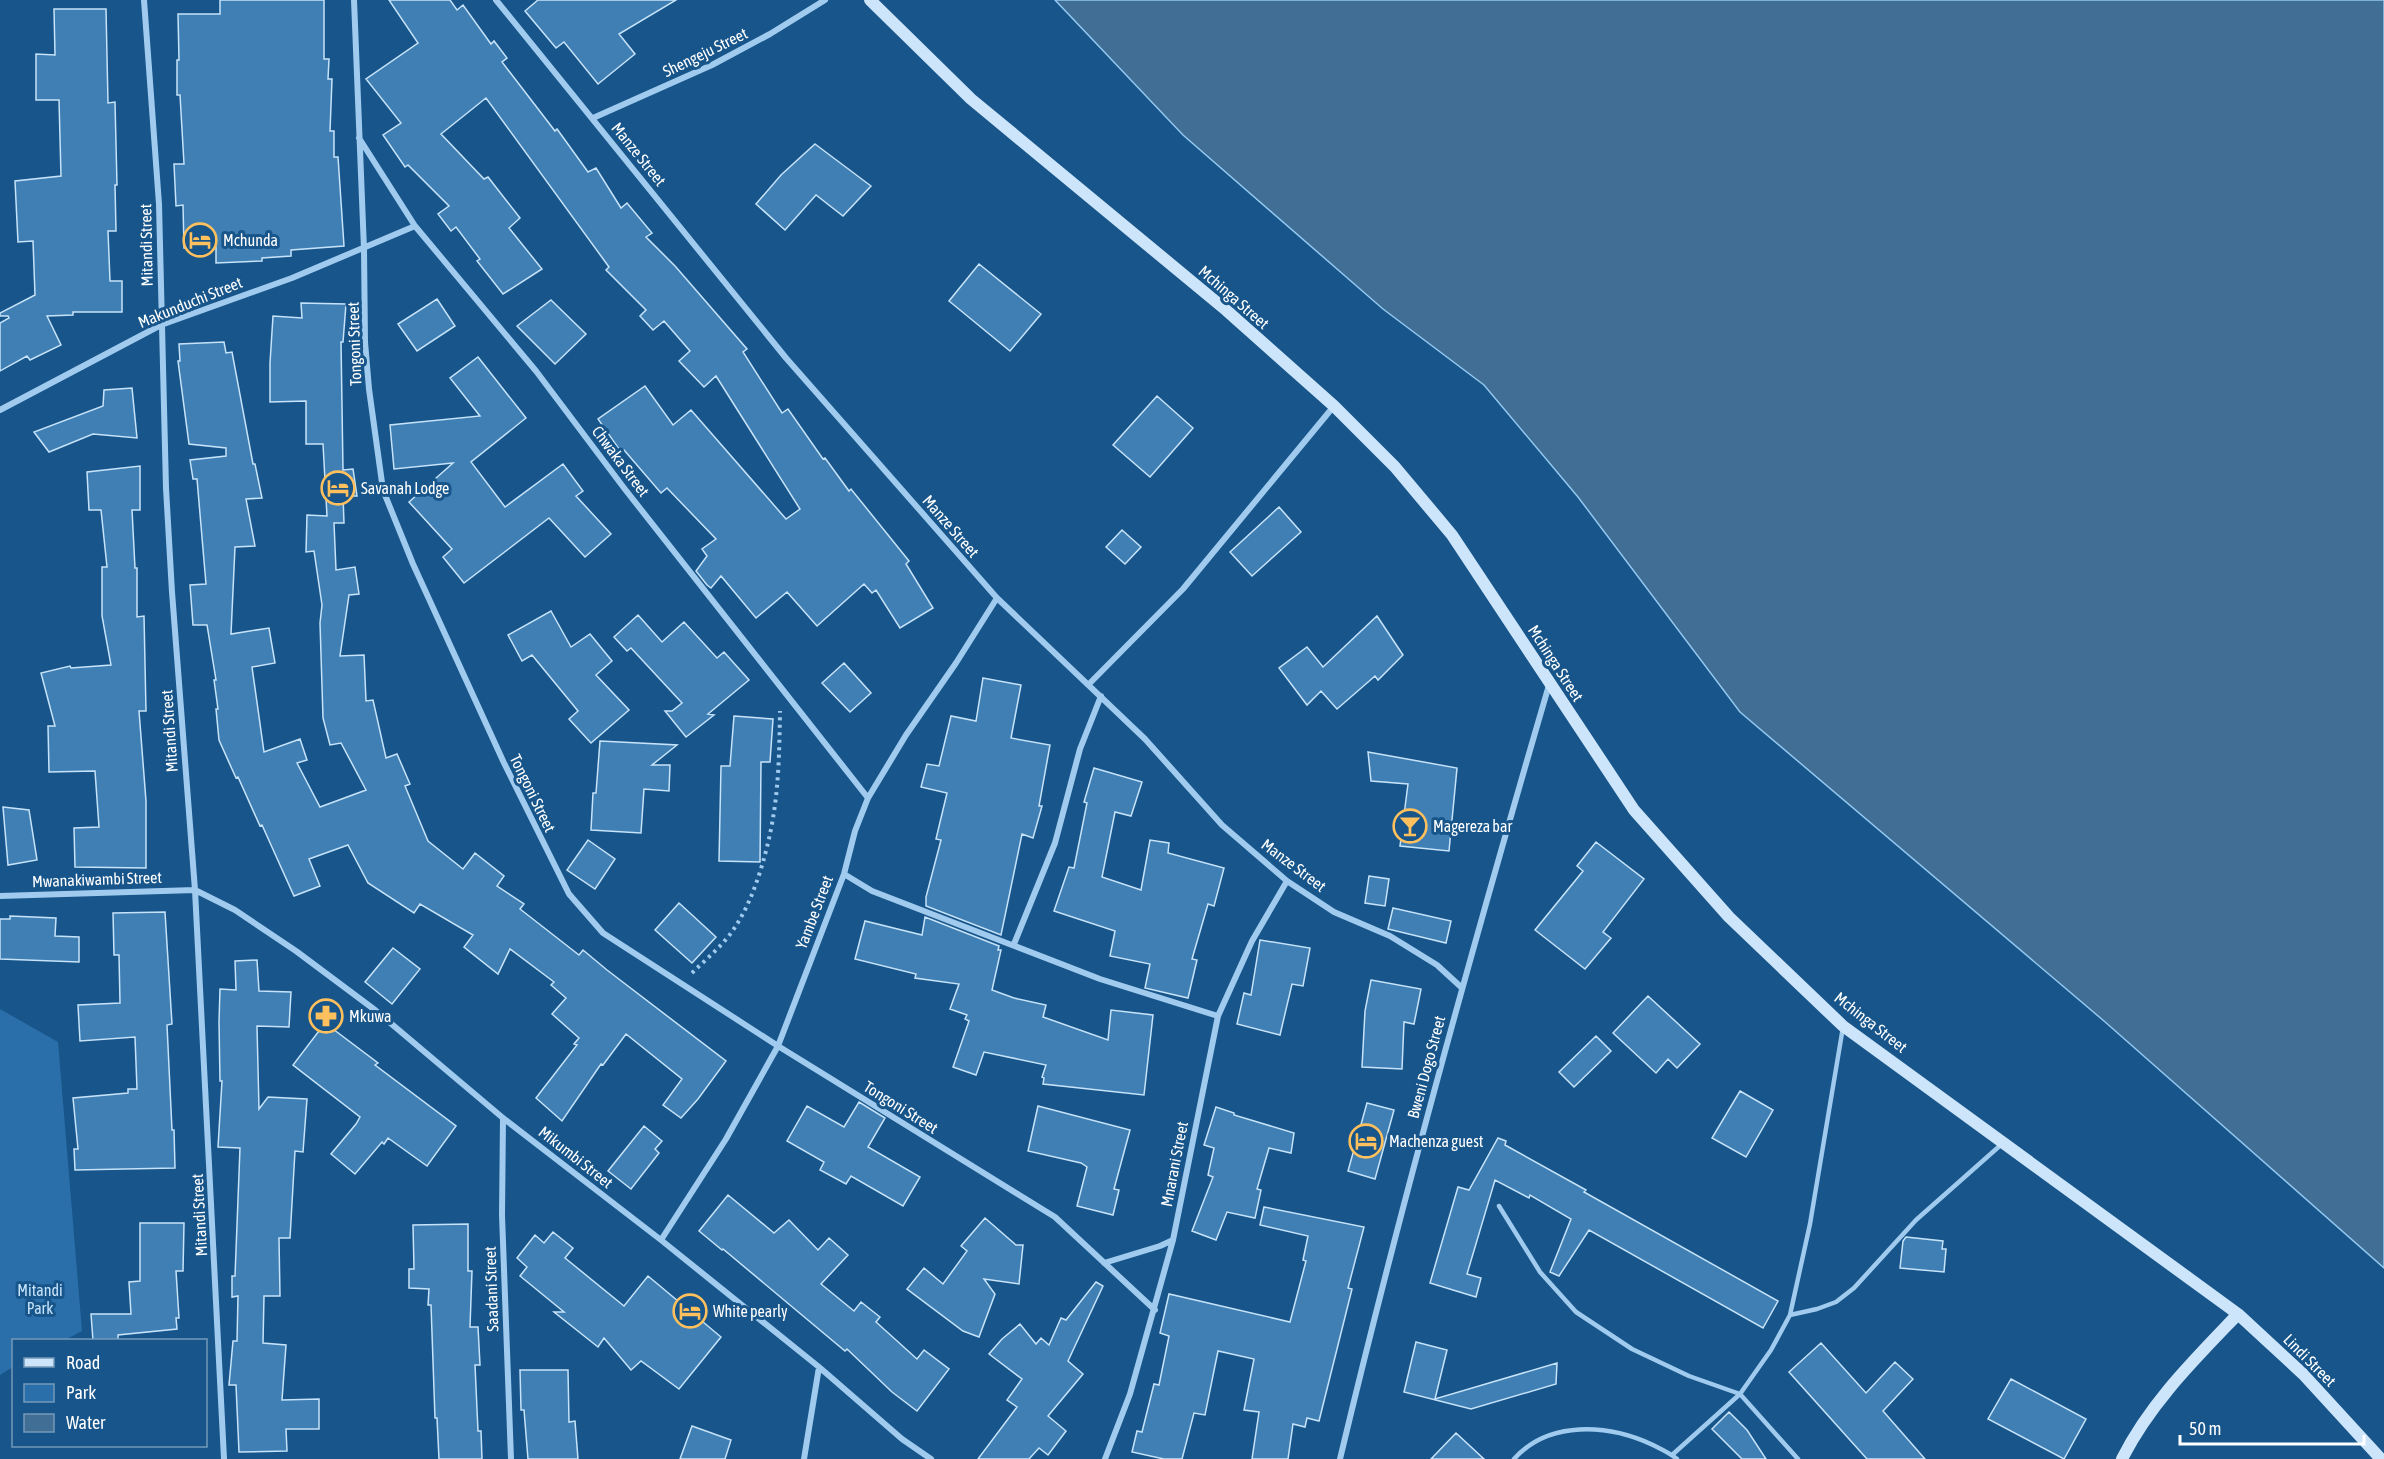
<svg xmlns="http://www.w3.org/2000/svg" width="2384" height="1459" viewBox="0 0 2384 1459" font-family="'Asap Condensed',sans-serif">
<rect width="100%" height="100%" fill="#17558a"/>
<path fill="#2a6fa9" d="M 0,1009 L 58,1042 L 82,1331 L 65,1340 L 14,1340 L 13,1367 L 0,1375 Z"/>
<path fill="#416e94" stroke="#93c8f1" stroke-width="1.5" d="M 1055,0 L 2384,0 L 2384,1268 L 2104,1021 L 1740,712 L 1578,497 L 1484,385 L 1383,309 L 1183,135 Z"/>
<path fill="#407fb3" stroke="#c6e3fa" stroke-width="1.5" d="M 220,0 L 324,0 L 324,59 L 329,59 L 328,79 L 332,79 L 330,131 L 334,131 L 334,157 L 338,157 L 344,246 L 291,250 L 291,256 L 262,258 L 262,261 L 216,263 L 216,247 L 184,248 L 183,205 L 176,206 L 174,164 L 184,164 L 180,95 L 177,95 L 177,60 L 179,60 L 178,14 L 220,14 Z
M 389,0 L 450,0 L 457,10 L 463,5 L 491,44 L 494,41 L 507,58 L 502,62 L 555,131 L 557,129 L 588,172 L 596,168 L 621,208 L 627,203 L 652,233 L 646,237 L 675,266 L 747,349 L 743,352 L 782,413 L 788,409 L 823,459 L 825,458 L 849,491 L 851,489 L 909,561 L 906,564 L 933,608 L 900,628 L 876,590 L 872,593 L 864,584 L 817,626 L 787,592 L 756,618 L 721,576 L 711,588 L 707,585 L 696,571 L 707,556 L 702,549 L 716,539 L 667,488 L 661,493 L 624,450 L 621,452 L 598,419 L 645,386 L 673,425 L 691,410 L 786,519 L 800,509 L 716,376 L 704,387 L 679,361 L 690,351 L 664,321 L 653,330 L 640,316 L 646,310 L 606,270 L 609,267 L 486,98 L 441,134 L 484,179 L 488,177 L 520,218 L 509,228 L 542,269 L 503,294 L 477,261 L 480,259 L 456,227 L 451,231 L 438,214 L 449,206 L 408,165 L 405,167 L 383,135 L 401,123 L 366,79 L 418,43 Z
M 538,0 L 676,0 L 619,34 L 635,54 L 598,84 L 564,42 L 556,48 L 525,11 Z
M 54,9 L 106,9 L 108,103 L 115,102 L 117,185 L 115,185 L 116,231 L 108,231 L 110,281 L 122,281 L 122,312 L 73,312 L 73,315 L 47,316 L 61,345 L 30,360 L 27,356 L 0,371 L 0,323 L 9,318 L 8,316 L 0,316 L 0,313 L 35,295 L 33,241 L 18,242 L 15,181 L 61,176 L 59,100 L 36,100 L 36,54 L 55,55 Z
M 815,144 L 871,186 L 843,216 L 816,195 L 785,230 L 756,204 L 781,175 Z
M 979,264 L 1041,314 L 1010,351 L 949,301 Z
M 437,299 L 455,326 L 417,351 L 398,324 Z
M 551,300 L 586,334 L 555,364 L 517,326 Z
M 301,303 L 346,304 L 343,342 L 341,342 L 343,470 L 353,469 L 357,496 L 343,496 L 344,523 L 334,523 L 336,570 L 355,567 L 359,594 L 349,595 L 340,656 L 364,655 L 366,701 L 373,700 L 386,758 L 397,754 L 410,784 L 405,786 L 428,841 L 463,869 L 475,853 L 504,876 L 497,886 L 524,904 L 520,909 L 579,955 L 583,950 L 607,970 L 726,1061 L 698,1099 L 681,1118 L 663,1105 L 682,1079 L 626,1034 L 603,1065 L 601,1064 L 562,1121 L 536,1098 L 577,1045 L 574,1044 L 579,1038 L 552,1014 L 566,998 L 551,985 L 554,982 L 510,949 L 498,974 L 464,947 L 473,935 L 420,904 L 414,913 L 368,883 L 348,845 L 309,859 L 320,886 L 294,896 L 262,825 L 260,826 L 238,777 L 236,778 L 219,740 L 216,709 L 218,709 L 214,680 L 216,680 L 207,625 L 193,625 L 190,585 L 206,584 L 197,479 L 193,479 L 190,460 L 226,456 L 226,448 L 189,444 L 178,361 L 180,361 L 179,344 L 224,342 L 226,353 L 232,352 L 253,464 L 255,464 L 262,498 L 246,499 L 255,546 L 235,547 L 231,634 L 269,628 L 275,663 L 252,667 L 264,752 L 300,739 L 307,760 L 297,763 L 320,807 L 366,790 L 341,743 L 330,745 L 323,718 L 320,623 L 322,605 L 314,551 L 306,552 L 307,515 L 327,516 L 323,444 L 306,444 L 306,401 L 270,402 L 270,363 L 273,316 L 302,318 Z
M 478,357 L 526,418 L 471,462 L 505,507 L 563,464 L 583,491 L 576,496 L 611,534 L 585,557 L 549,518 L 464,583 L 443,557 L 452,549 L 409,502 L 453,463 L 394,469 L 390,425 L 480,416 L 450,378 Z
M 132,388 L 137,438 L 93,434 L 49,452 L 34,432 L 103,406 L 104,390 Z
M 1157,396 L 1193,428 L 1150,477 L 1113,445 Z
M 140,466 L 140,510 L 132,510 L 135,568 L 137,568 L 137,617 L 144,616 L 146,711 L 139,711 L 146,801 L 146,868 L 75,867 L 74,828 L 99,827 L 95,771 L 49,772 L 48,726 L 55,726 L 41,673 L 70,666 L 71,668 L 111,665 L 102,616 L 102,567 L 107,567 L 101,510 L 89,510 L 87,472 Z
M 1279,507 L 1301,532 L 1252,576 L 1230,552 Z
M 1122,530 L 1141,547 L 1125,564 L 1106,547 Z
M 551,611 L 571,647 L 590,634 L 612,661 L 596,675 L 629,710 L 591,743 L 569,719 L 578,711 L 532,655 L 522,661 L 508,635 Z
M 638,615 L 662,642 L 684,622 L 717,658 L 724,652 L 749,680 L 708,714 L 714,715 L 686,737 L 665,711 L 672,711 L 682,703 L 631,648 L 627,651 L 614,637 Z
M 1377,616 L 1403,655 L 1378,680 L 1375,676 L 1337,709 L 1321,691 L 1307,705 L 1279,668 L 1307,647 L 1323,667 Z
M 844,663 L 871,693 L 850,712 L 822,683 Z
M 983,678 L 1021,685 L 1011,738 L 1050,745 L 1039,806 L 1042,806 L 1033,838 L 1022,834 L 1001,935 L 926,906 L 926,897 L 941,840 L 936,839 L 947,793 L 921,787 L 927,764 L 939,766 L 951,716 L 976,721 Z
M 734,716 L 773,719 L 770,762 L 761,762 L 760,862 L 719,861 L 721,766 L 730,766 Z
M 600,741 L 677,745 L 652,765 L 670,765 L 669,791 L 644,789 L 641,833 L 591,830 L 593,793 L 596,793 Z
M 1368,752 L 1457,768 L 1449,851 L 1400,846 L 1408,784 L 1371,781 Z
M 1094,768 L 1142,782 L 1131,816 L 1115,812 L 1102,877 L 1141,890 L 1150,840 L 1169,843 L 1168,853 L 1224,868 L 1214,906 L 1208,904 L 1192,959 L 1197,960 L 1188,998 L 1145,988 L 1150,964 L 1110,956 L 1115,931 L 1054,911 L 1069,867 L 1074,868 L 1087,803 L 1084,802 Z
M 3,807 L 29,810 L 37,860 L 8,865 Z
M 588,840 L 615,859 L 595,889 L 567,870 Z
M 1596,842 L 1644,879 L 1603,932 L 1611,938 L 1585,969 L 1535,930 L 1583,871 L 1577,866 Z
M 1369,876 L 1389,879 L 1385,906 L 1365,903 Z
M 679,903 L 716,937 L 692,963 L 655,930 Z
M 1393,908 L 1451,921 L 1446,943 L 1388,929 Z
M 165,912 L 172,1024 L 167,1025 L 172,1130 L 174,1130 L 175,1168 L 75,1170 L 74,1149 L 78,1149 L 73,1098 L 128,1093 L 128,1089 L 137,1089 L 135,1037 L 80,1041 L 78,1005 L 120,1003 L 119,955 L 114,955 L 113,913 Z
M 10,916 L 56,918 L 55,936 L 79,937 L 79,962 L 0,959 L 0,919 L 10,919 Z
M 925,917 L 999,946 L 998,950 L 1001,950 L 992,990 L 1014,998 L 1046,1005 L 1043,1017 L 1108,1040 L 1111,1010 L 1153,1015 L 1144,1095 L 1043,1084 L 1044,1078 L 1042,1077 L 1046,1065 L 984,1052 L 976,1075 L 953,1067 L 969,1021 L 965,1019 L 967,1015 L 950,1009 L 959,984 L 915,978 L 916,974 L 855,959 L 865,921 L 922,935 Z
M 1260,940 L 1310,948 L 1303,986 L 1292,984 L 1280,1035 L 1237,1024 L 1244,993 L 1251,995 Z
M 393,948 L 420,969 L 392,1004 L 365,982 Z
M 257,960 L 259,991 L 291,992 L 289,1027 L 257,1026 L 259,1109 L 268,1097 L 307,1099 L 303,1152 L 295,1151 L 290,1238 L 279,1238 L 280,1296 L 264,1296 L 263,1343 L 286,1345 L 282,1400 L 319,1399 L 319,1429 L 286,1429 L 287,1451 L 239,1452 L 236,1385 L 229,1385 L 233,1341 L 237,1341 L 238,1296 L 232,1297 L 232,1276 L 235,1276 L 240,1148 L 218,1147 L 222,1081 L 220,1081 L 219,1022 L 220,989 L 236,990 L 235,961 Z
M 1371,980 L 1421,989 L 1414,1024 L 1404,1022 L 1402,1069 L 1362,1067 L 1365,1011 Z
M 1648,996 L 1700,1044 L 1677,1068 L 1668,1059 L 1656,1073 L 1613,1033 Z
M 325,1023 L 378,1063 L 375,1065 L 456,1126 L 427,1166 L 388,1138 L 384,1144 L 382,1142 L 355,1174 L 331,1154 L 356,1124 L 360,1117 L 293,1065 Z
M 1596,1036 L 1611,1051 L 1574,1087 L 1559,1072 Z
M 1740,1091 L 1773,1110 L 1746,1157 L 1712,1138 Z
M 859,1102 L 885,1118 L 868,1147 L 920,1177 L 903,1206 L 851,1176 L 846,1184 L 820,1170 L 824,1162 L 787,1141 L 807,1106 L 844,1127 Z
M 1367,1103 L 1394,1110 L 1375,1179 L 1348,1171 Z
M 1038,1106 L 1130,1130 L 1114,1189 L 1119,1190 L 1113,1215 L 1077,1206 L 1087,1167 L 1081,1163 L 1028,1151 Z
M 1216,1107 L 1234,1113 L 1234,1115 L 1294,1133 L 1291,1153 L 1269,1148 L 1257,1189 L 1261,1190 L 1255,1218 L 1227,1212 L 1216,1240 L 1192,1231 L 1213,1177 L 1208,1175 L 1214,1148 L 1204,1145 Z
M 644,1126 L 662,1141 L 655,1149 L 659,1153 L 631,1189 L 608,1171 Z
M 1498,1138 L 1506,1141 L 1505,1145 L 1586,1190 L 1584,1192 L 1778,1301 L 1763,1328 L 1589,1230 L 1559,1276 L 1550,1272 L 1571,1219 L 1530,1195 L 1529,1198 L 1495,1180 L 1467,1274 L 1481,1278 L 1476,1297 L 1430,1283 L 1458,1187 L 1469,1190 Z
M 728,1195 L 774,1233 L 789,1220 L 818,1250 L 829,1238 L 848,1255 L 821,1284 L 854,1311 L 861,1302 L 880,1317 L 876,1322 L 917,1359 L 924,1350 L 949,1369 L 917,1411 L 892,1392 L 847,1349 L 845,1351 L 723,1249 L 722,1250 L 699,1231 Z
M 1264,1207 L 1364,1227 L 1348,1288 L 1352,1289 L 1319,1421 L 1307,1418 L 1305,1427 L 1293,1424 L 1288,1459 L 1252,1459 L 1259,1412 L 1244,1410 L 1254,1359 L 1218,1351 L 1205,1415 L 1194,1413 L 1182,1459 L 1164,1459 L 1132,1452 L 1137,1431 L 1142,1432 L 1154,1384 L 1159,1385 L 1169,1336 L 1160,1333 L 1169,1294 L 1290,1322 L 1306,1261 L 1303,1260 L 1308,1236 L 1260,1225 Z
M 985,1218 L 1016,1245 L 1023,1245 L 1019,1284 L 984,1279 L 995,1294 L 979,1337 L 963,1331 L 907,1289 L 924,1268 L 943,1284 L 967,1251 L 961,1246 Z
M 140,1223 L 184,1223 L 183,1271 L 176,1271 L 179,1318 L 176,1318 L 177,1329 L 118,1335 L 118,1341 L 93,1341 L 91,1314 L 131,1314 L 129,1282 L 140,1281 Z
M 468,1224 L 468,1271 L 472,1271 L 470,1327 L 478,1327 L 480,1365 L 475,1365 L 478,1431 L 481,1431 L 482,1459 L 439,1459 L 437,1418 L 435,1418 L 431,1305 L 428,1305 L 429,1289 L 409,1288 L 409,1269 L 414,1269 L 413,1225 Z
M 553,1232 L 573,1248 L 565,1258 L 624,1306 L 648,1276 L 721,1337 L 679,1389 L 641,1361 L 631,1370 L 604,1338 L 598,1347 L 554,1312 L 564,1312 L 520,1276 L 527,1267 L 517,1258 L 535,1235 L 544,1243 Z
M 1906,1237 L 1943,1241 L 1942,1249 L 1946,1249 L 1944,1272 L 1900,1268 L 1903,1241 Z
M 1096,1282 L 1103,1286 L 1068,1361 L 1083,1374 L 1048,1416 L 1066,1431 L 1048,1455 L 1039,1448 L 1029,1459 L 978,1459 L 1017,1407 L 1007,1400 L 1022,1379 L 989,1354 L 1002,1339 L 1020,1324 L 1036,1344 L 1041,1338 L 1049,1345 L 1061,1318 L 1066,1320 Z
M 1416,1342 L 1447,1350 L 1435,1399 L 1557,1363 L 1556,1384 L 1471,1409 L 1404,1392 Z
M 1821,1343 L 1866,1393 L 1895,1362 L 1913,1379 L 1883,1411 L 1925,1459 L 1867,1459 L 1789,1372 Z
M 520,1370 L 568,1370 L 569,1422 L 575,1421 L 578,1459 L 528,1459 L 524,1410 L 521,1410 Z
M 2011,1379 L 2086,1419 L 2064,1459 L 1988,1419 Z
M 1729,1412 L 1747,1430 L 1766,1459 L 1742,1459 L 1712,1429 Z
M 692,1426 L 731,1440 L 725,1459 L 680,1459 Z
M 1456,1433 L 1484,1459 L 1431,1459 Z"/>
<g fill="none" stroke-linecap="round" stroke-linejoin="round">
<path stroke="#a0cbee" stroke-width="4" stroke-dasharray="3 4.5" stroke-linecap="butt" d="M 692,973 C 705,960 720,948 731,933 C 744,915 752,896 759,875 C 778,816 779,773 780,711"/>
<path stroke="#a0cbee" stroke-width="4.5" d="M 1499,1206 L 1540,1272 L 1576,1312 L 1632,1349 L 1689,1376 L 1740,1394 L 1798,1459
M 1790,1315 L 1817,1309 L 1836,1302 L 1854,1288 L 1916,1220 L 2003,1143
M 1672,1455 L 1740,1394 L 1771,1350 L 1790,1315 L 1810,1224 L 1843,1027
M 1514,1459 C 1549,1420 1608,1424 1653,1445 C 1661,1449 1670,1453 1677,1459"/>
<path stroke="#a0cbee" stroke-width="6" d="M 144,0 L 159,204 L 166,488 L 172,592 L 195,890 L 224,1459
M 354,0 L 364,249 L 365,342 L 369,389 L 383,490 L 413,564 L 504,763 L 569,894 L 603,933 L 778,1046 L 1055,1217 L 1155,1310
M 496,0 L 786,358 L 997,598 L 1145,739 L 1222,825 L 1287,881 L 1334,912 L 1390,936 L 1437,965 L 1461,987
M 593,118 L 712,65 L 770,34 L 825,0
M 359,138 L 415,226 L 536,371 L 624,488 L 868,798
M 0,410 L 161,325 L 292,278 L 415,226
M 1089,684 L 1183,589 L 1334,406
M 844,874 L 872,891 L 1100,979 L 1218,1016
M 0,896 L 195,890 L 235,910 L 296,951 L 375,1010 L 503,1118 L 661,1240 L 819,1367 L 902,1439 L 931,1459
M 1014,944 L 1055,843 L 1080,749 L 1101,696
M 503,1118 L 502,1215 L 511,1459
M 661,1240 L 726,1139 L 778,1046 L 844,874 L 855,831 L 868,798 L 906,735 L 956,663 L 997,598
M 1104,1263 L 1160,1246 L 1173,1240
M 804,1459 L 819,1367
M 1105,1459 L 1130,1394 L 1173,1240 L 1218,1016 L 1252,941 L 1287,881
M 1340,1459 C 1402,1199 1474,941 1549,685"/>
<path stroke="#cde5fa" stroke-width="12" d="M 870,0 L 971,99 L 1226,310 L 1334,406 L 1395,467 L 1452,535 L 1634,810 L 1729,917 L 1843,1026 L 2238,1314 L 2303,1374 L 2381,1459
M 2122,1459 C 2150,1403 2195,1359 2238,1314"/>
</g>
<defs>
<g id="hotel-ring" transform="scale(1.725)"><circle r="9.5" fill="#17558a" stroke="#ffc05d" stroke-width="1.5"/><path d="M-6-4.5h1.5V1H6V5H4.5V3h-9V5H-6ZM-4 0a1.8 1.8 0 1 1 3.6 0ZM.5 0V-2.5h3Q6-2.5 6 0Z" fill="#ffc05d"/></g>
<g id="bar-ring" transform="scale(1.725)"><circle r="9.5" fill="#17558a" stroke="#ffc05d" stroke-width="1.5"/><path d="M-6-5H6L.8 .8V4.5H3.5V6h-7V4.5H-.8V.8Z" fill="#ffc05d"/></g>
<g id="pharmacy-ring" transform="scale(1.725)"><circle r="9.5" fill="#17558a" stroke="#ffc05d" stroke-width="1.5"/><path d="M-2-6h4v4h4v4h-4v4h-4v-4h-4v-4h4Z" fill="#ffc05d"/></g>
</defs>
<g fill-rule="evenodd">
<use href="#hotel-ring" x="200" y="240"/>
<use href="#hotel-ring" x="338" y="488"/>
<use href="#bar-ring" x="1410" y="826"/>
<use href="#pharmacy-ring" x="326" y="1016"/>
<use href="#hotel-ring" x="1366" y="1141"/>
<use href="#hotel-ring" x="690" y="1311"/>
</g>
<g text-anchor="middle" stroke-width="6" stroke-linejoin="round" paint-order="stroke">
<g font-size="16" fill="#fff" stroke="#17558a">
<text transform="translate(705 52) rotate(-26)" y="6">Shengeju Street</text>
<text transform="translate(639 154) rotate(51)" y="6">Manze Street</text>
<text transform="translate(146 245) rotate(-91)" y="6">Mitandi Street</text>
<text transform="translate(1234 297) rotate(41)" y="6">Mchinga Street</text>
<text transform="translate(190 302) rotate(-22)" y="6">Makunduchi Street</text>
<text transform="translate(354 344) rotate(-92)" y="6">Tongoni Street</text>
<text transform="translate(621 461) rotate(53)" y="6">Chwaka Street</text>
<text transform="translate(951 526) rotate(49)" y="6">Manze Street</text>
<text transform="translate(1556 663) rotate(57)" y="6">Mchinga Street</text>
<text transform="translate(169 731) rotate(-94)" y="6">Mitandi Street</text>
<text transform="translate(533 793) rotate(64)" y="6">Tongoni Street</text>
<text transform="translate(1294 865) rotate(37)" y="6">Manze Street</text>
<text transform="translate(97 879) rotate(-2)" y="6">Mwanakiwambi Street</text>
<text transform="translate(814 912) rotate(-69)" y="6">Yambe Street</text>
<text transform="translate(1871 1022) rotate(38)" y="6">Mchinga Street</text>
<text transform="translate(1426 1067) rotate(-75)" y="6">Bweni Dogo Street</text>
<text transform="translate(901 1107) rotate(32)" y="6">Tongoni Street</text>
<text transform="translate(576 1157) rotate(38)" y="6">Mikumbi Street</text>
<text transform="translate(1174 1164) rotate(-79)" y="6">Mnarani Street</text>
<text transform="translate(199 1215) rotate(-93)" y="6">Mitandi Street</text>
<text transform="translate(491 1289) rotate(-92)" y="6">Saadani Street</text>
<text transform="translate(2310 1360) rotate(45)" y="6">Lindi Street</text>
</g>
<g font-size="16" fill="#fff" stroke="#17558a" text-anchor="start">
<text x="223" y="246">Mchunda</text>
<text x="361" y="494">Savanah Lodge</text>
<text x="1433" y="832">Magereza bar</text>
<text x="349" y="1022">Mkuwa</text>
<text x="1389" y="1147">Machenza guest</text>
<text x="713" y="1317">White pearly</text>
</g>
<g font-size="16" fill="#c6e3fa" stroke="#17558a">
<text x="40" y="1296">Mitandi<tspan x="40" dy="18">Park</tspan></text>
</g>
</g>
<rect x="12" y="1339" width="195" height="108" fill="#17558a" stroke="#7499b9" stroke-width="1.5"/>
<rect x="24" y="1358" width="30" height="9" fill="#cde5fa" stroke="#7499b9" stroke-width="1.5"/>
<text x="66" y="1369" font-size="18" fill="#ffffff">Road</text>
<rect x="24" y="1384" width="30" height="18" fill="#2a6fa9" stroke="#7499b9" stroke-width="1.5"/>
<text x="66" y="1399" font-size="18" fill="#ffffff">Park</text>
<rect x="24" y="1414" width="30" height="18" fill="#416e94" stroke="#7499b9" stroke-width="1.5"/>
<text x="66" y="1429" font-size="18" fill="#ffffff">Water</text>
<path d="M2180 1435v9h184v-9" fill="none" stroke="#ffffff" stroke-width="3"/>
<text x="2189" y="1435" font-size="18" fill="#ffffff" stroke="#17558a" stroke-width="4.5" paint-order="stroke">50 m</text>
</svg>
